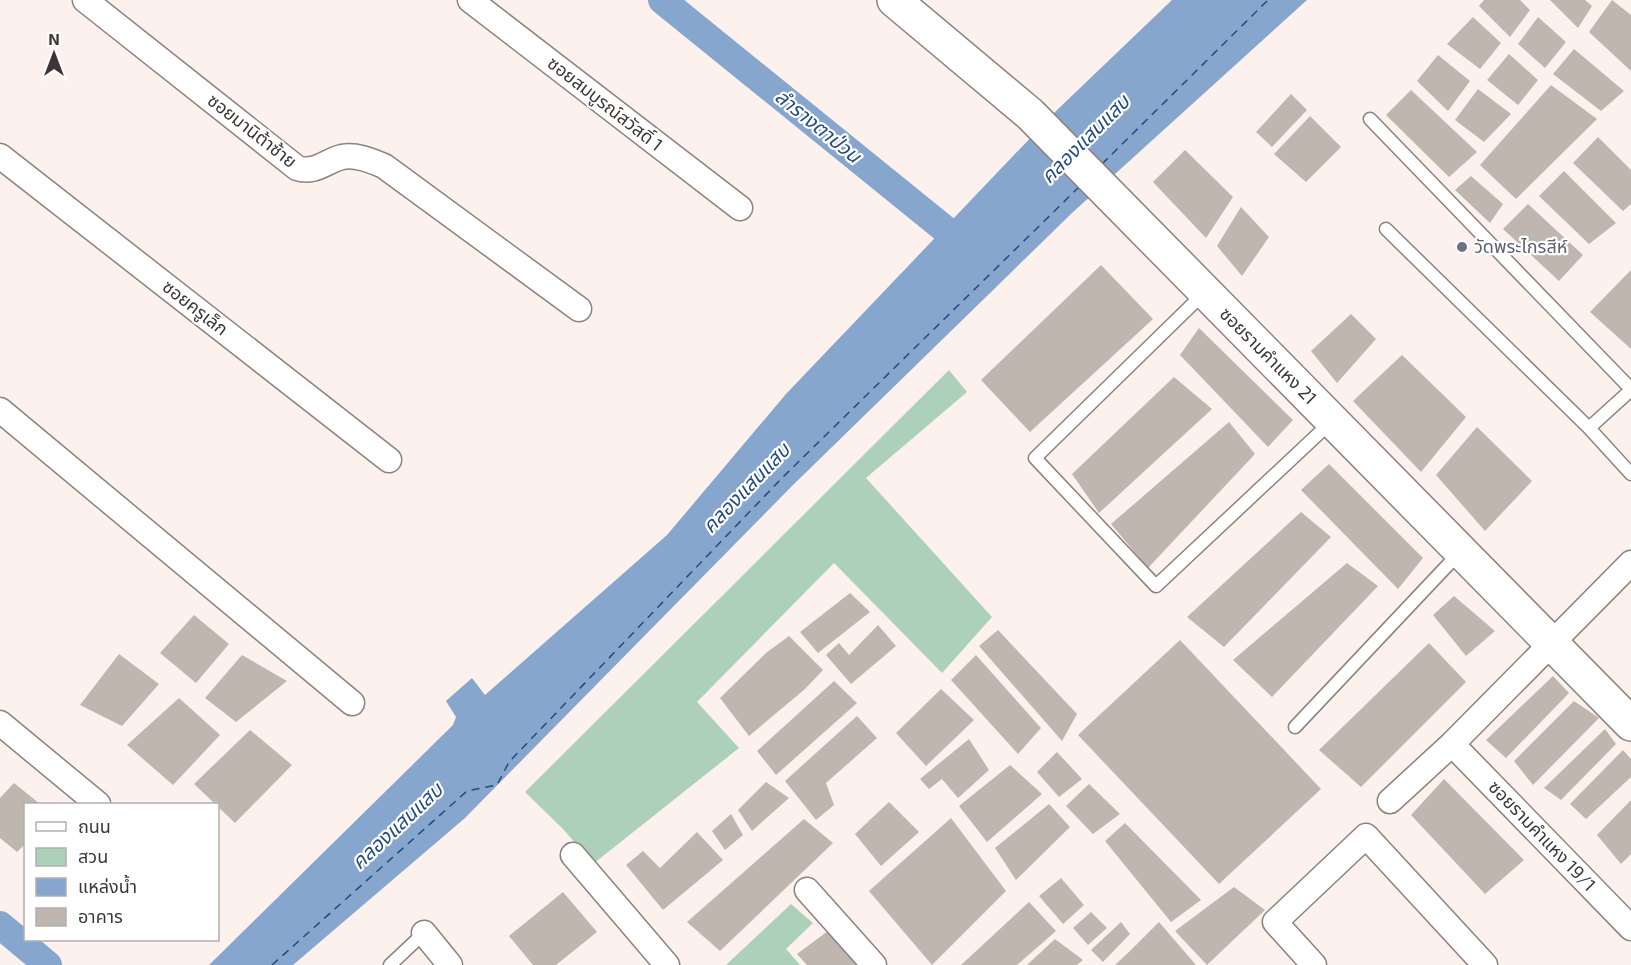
<svg xmlns="http://www.w3.org/2000/svg" width="1631" height="965" viewBox="0 0 1631 965" font-family="'Exo 2','Noto Sans Thai',sans-serif">
<rect width="100%" height="100%" fill="#fcf1ed"/>
<path fill="#add1b8" d="M 949,370 L 967,392 L 866,478 L 992,617 L 942,673 L 834,563 L 697,702 L 739,748 L 593,864 L 564,830 L 525,792 Z
M 791,904 L 813,923 L 786,949 L 800,965 L 726,965 Z"/>
<path fill="#87a6ce" d="M 1172,0 L 1307,0 L 1072,213 L 792,486 L 465,818 L 293,965 L 209,965 L 453,725 L 456,717 L 446,701 L 472,678 L 485,695 L 667,535 L 786,394 L 1057,110 Z"/>
<g fill="none" stroke-linecap="round" stroke-linejoin="round">
<path stroke="#87a6ce" stroke-width="28" d="M 662,0 L 973,252
M 0,925 L 48,965"/>
<path stroke="#214b7f" stroke-width="1.5" stroke-dasharray="8 6" stroke-linecap="butt" d="M 1102,164 L 1268,0
M 272,965 L 467,791 L 497,785 L 509,762 L 783,477 L 1080,186"/>
</g>
<path fill="#c0b6b0" d="M 1484,0 L 1520,0 L 1530,10 L 1510,37 L 1479,6 Z
M 1550,0 L 1585,0 L 1592,6 L 1578,28 Z
M 1612,0 L 1631,15 L 1631,71 L 1589,32 Z
M 1473,17 L 1501,43 L 1480,69 L 1447,44 Z
M 1538,17 L 1566,42 L 1545,68 L 1518,44 Z
M 1574,49 L 1624,91 L 1601,111 L 1553,74 Z
M 1509,54 L 1538,80 L 1518,105 L 1487,80 Z
M 1438,55 L 1470,81 L 1448,111 L 1417,81 Z
M 1551,85 L 1597,119 L 1516,199 L 1480,165 Z
M 1478,89 L 1511,114 L 1484,142 L 1455,120 Z
M 1411,90 L 1477,152 L 1449,177 L 1386,115 Z
M 1291,94 L 1307,110 L 1272,147 L 1256,132 Z
M 1310,116 L 1341,147 L 1306,182 L 1274,154 Z
M 1598,137 L 1631,170 L 1631,204 L 1623,211 L 1573,163 Z
M 1185,150 L 1233,197 L 1206,238 L 1153,182 Z
M 1564,171 L 1616,223 L 1589,244 L 1539,196 Z
M 1471,176 L 1503,204 L 1490,223 L 1455,190 Z
M 1528,204 L 1583,255 L 1559,281 L 1503,229 Z
M 1241,207 L 1269,237 L 1242,276 L 1217,246 Z
M 1101,265 L 1153,319 L 1030,432 L 981,380 Z
M 1631,270 L 1631,349 L 1590,312 Z
M 1351,314 L 1376,339 L 1337,383 L 1311,351 Z
M 1199,328 L 1293,420 L 1268,447 L 1180,355 Z
M 1402,355 L 1466,417 L 1421,472 L 1353,401 Z
M 1174,377 L 1212,409 L 1099,513 L 1072,474 Z
M 1229,422 L 1255,454 L 1148,568 L 1111,524 Z
M 1477,427 L 1532,481 L 1485,531 L 1436,475 Z
M 1329,464 L 1423,558 L 1398,589 L 1301,490 Z
M 1301,512 L 1331,537 L 1224,647 L 1187,617 Z
M 1347,563 L 1378,586 L 1272,697 L 1233,660 Z
M 850,593 L 870,612 L 818,653 L 800,632 Z
M 1454,596 L 1495,631 L 1466,656 L 1433,615 Z
M 194,615 L 229,644 L 196,683 L 160,653 Z
M 878,625 L 896,646 L 851,684 L 826,655 L 839,643 L 849,655 Z
M 998,630 L 1077,714 L 1062,741 L 979,646 Z
M 789,636 L 823,670 L 805,689 L 749,736 L 720,698 L 766,653 Z
M 1180,640 L 1321,789 L 1219,884 L 1078,735 Z
M 1429,643 L 1466,682 L 1361,787 L 1319,750 Z
M 119,654 L 159,684 L 122,726 L 80,705 Z
M 242,655 L 287,681 L 236,722 L 205,698 Z
M 976,655 L 1041,728 L 1018,754 L 951,680 Z
M 1553,676 L 1569,693 L 1506,758 L 1486,740 Z
M 834,681 L 857,703 L 776,775 L 757,751 Z
M 941,689 L 974,720 L 926,766 L 896,733 Z
M 179,698 L 220,735 L 173,785 L 127,745 Z
M 1574,701 L 1599,718 L 1533,785 L 1514,761 Z
M 857,716 L 877,738 L 826,783 L 834,805 L 816,820 L 785,781 Z
M 1605,729 L 1616,744 L 1561,800 L 1544,788 Z
M 250,730 L 292,765 L 235,823 L 194,784 Z
M 969,739 L 989,770 L 958,798 L 942,779 L 929,789 L 920,779 Z
M 1623,750 L 1631,759 L 1631,777 L 1586,819 L 1570,804 Z
M 1057,752 L 1082,779 L 1059,797 L 1037,772 Z
M 1010,765 L 1042,794 L 987,842 L 959,806 Z
M 1444,779 L 1524,860 L 1485,894 L 1411,815 Z
M 766,782 L 789,798 L 752,831 L 738,810 Z
M 14,783 L 40,804 L 26,804 L 26,843 L 17,852 L 0,838 L 0,798 Z
M 1089,784 L 1120,814 L 1093,834 L 1066,806 Z
M 1631,800 L 1631,854 L 1621,864 L 1597,835 Z
M 889,802 L 919,832 L 881,866 L 855,834 Z
M 1049,804 L 1070,827 L 1016,880 L 995,848 Z
M 731,814 L 743,835 L 725,850 L 712,831 Z
M 951,818 L 1006,891 L 932,965 L 869,891 Z
M 804,819 L 833,843 L 720,951 L 687,922 Z
M 1125,823 L 1201,900 L 1171,922 L 1105,841 Z
M 697,832 L 723,860 L 663,910 L 626,865 L 643,851 L 660,868 Z
M 1061,878 L 1084,905 L 1063,924 L 1039,896 Z
M 1234,887 L 1265,910 L 1207,965 L 1175,931 Z
M 563,892 L 597,932 L 556,965 L 533,965 L 509,936 Z
M 1029,902 L 1056,931 L 1017,965 L 961,965 Z
M 1091,912 L 1107,928 L 1088,945 L 1073,928 Z
M 1121,922 L 1130,934 L 1103,962 L 1091,950 Z
M 1159,922 L 1196,965 L 1115,965 L 1130,951 Z
M 828,931 L 860,965 L 807,965 L 797,954 Z
M 1055,939 L 1083,960 L 1077,965 L 1027,965 Z"/>
<g fill="none" stroke-linecap="round" stroke-linejoin="round">
<g stroke="#8c827e" stroke-width="15">
<path id="lane" d="M 1370,119 L 1631,389
M 1386,229 L 1589,428 L 1631,474
M 1204,293 L 1035,458 L 1156,586 L 1331,422
M 1589,428 L 1631,390
M 1295,727 L 1461,551
M 390,965 L 424,933"/>
</g>
<g stroke="#8c827e" stroke-width="27">
<path id="street" d="M 85,0 L 297,168 C 315,174 326,161 342,157 C 356,154 372,161 384,166 L 579,309
M 470,0 L 740,208
M 0,156 L 389,460
M 0,410 L 352,703
M 0,723 L 98,804
M 1452,744 L 1631,928
M 1390,801 L 1452,744 L 1631,563
M 573,855 L 667,965
M 807,890 L 874,965
M 424,933 L 450,965
M 1314,965 L 1275,922 L 1366,836 L 1485,965"/>
</g>
<g stroke="#8c827e" stroke-width="36">
<path id="secondary" d="M 894,0 L 1030,114 L 1631,724"/>
</g>
<use href="#lane" stroke="#fff" stroke-width="12"/>
<use href="#street" stroke="#fff" stroke-width="24"/>
<use href="#secondary" stroke="#fff" stroke-width="33"/>
</g>
<circle fill="#6b7280" stroke="#fff" stroke-width="2" cx="1462" cy="247" r="6"/>
<g text-anchor="middle" stroke-width="4.5" stroke-linejoin="round" paint-order="stroke">
<g font-size="18" fill="#3c3736" stroke="#fff">
<text transform="translate(605 104) rotate(38)" y="6">ซอยสมบูรณ์สวัสดิ์ 1</text>
<text transform="translate(252 131) rotate(38)" y="6">ซอยมานิต้าซ้าย</text>
<text transform="translate(195 308) rotate(38)" y="6">ซอยครูเล็ก</text>
<text transform="translate(1268 356) rotate(45)" y="6">ซอยรามคำแหง 21</text>
<text transform="translate(1542 836) rotate(46)" y="6">ซอยรามคำแหง 19/1</text>
</g>
<g font-size="18" fill="#5b616d" stroke="#fff" text-anchor="start">
<text x="1474" y="253">วัดพระไกรสีห์</text>
</g>
<g font-size="20" font-style="italic" fill="#214b7f" stroke="#fff">
<text transform="translate(818 126) rotate(39)" y="7">ลำรางตาป่วน</text>
<text transform="translate(1085 139) rotate(-45)" y="7">คลองแสนแสบ</text>
<text transform="translate(746 488) rotate(-46)" y="7">คลองแสนแสบ</text>
<text transform="translate(397 826) rotate(-43)" y="7">คลองแสนแสบ</text>
</g>
</g>
<rect x="24" y="803" width="195" height="138" fill="#ffffff" stroke="#b1afaf" stroke-width="1.5"/>
<rect x="36" y="822" width="30" height="9" fill="#ffffff" stroke="#b1afaf" stroke-width="1.5"/>
<text x="78" y="833" font-size="18" fill="#3c3736">ถนน</text>
<rect x="36" y="848" width="30" height="18" fill="#add1b8" stroke="#b1afaf" stroke-width="1.5"/>
<text x="78" y="863" font-size="18" fill="#3c3736">สวน</text>
<rect x="36" y="878" width="30" height="18" fill="#87a6ce" stroke="#b1afaf" stroke-width="1.5"/>
<text x="78" y="893" font-size="18" fill="#3c3736">แหล่งน้ำ</text>
<rect x="36" y="908" width="30" height="18" fill="#c0b6b0" stroke="#b1afaf" stroke-width="1.5"/>
<text x="78" y="923" font-size="18" fill="#3c3736">อาคาร</text>
<g transform="translate(54 54)" stroke="#ffffff" stroke-width="4.5" paint-order="stroke">
<path d="M0-4.5L10 22L0 15L-10 22Z" fill="#3c3736"/>
<text y="-9" font-size="16" font-weight="bold" text-anchor="middle" fill="#3c3736">N</text>
</g>
</svg>
